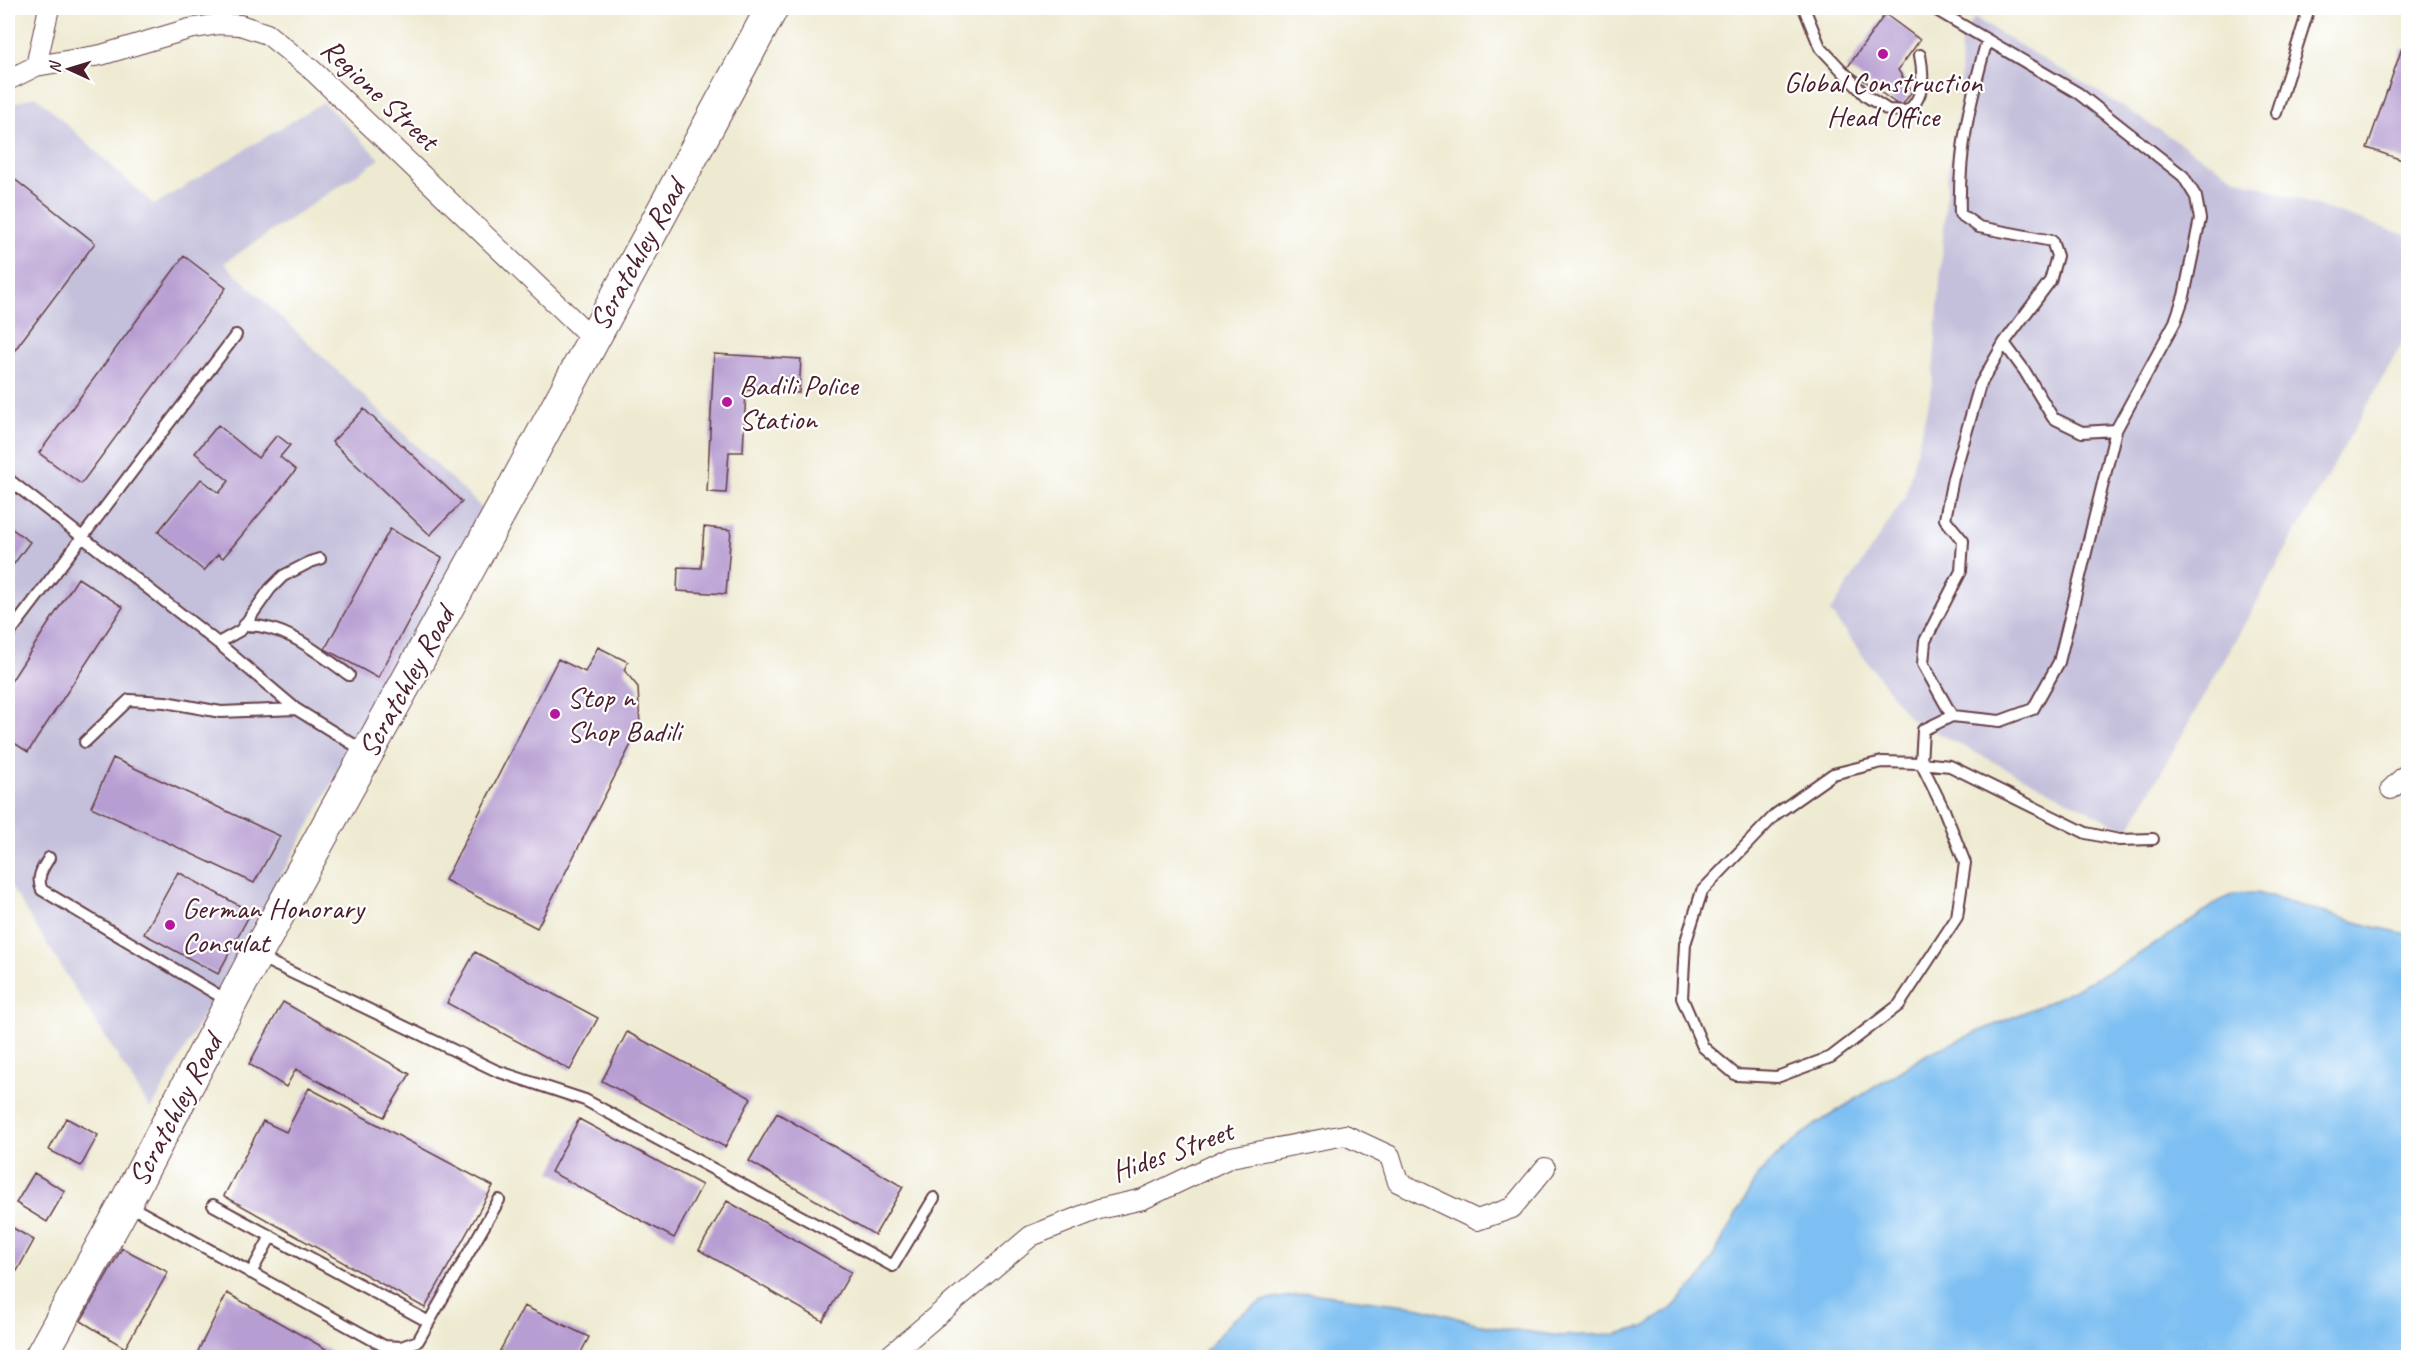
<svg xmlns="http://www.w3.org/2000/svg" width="2416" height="1365" viewBox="0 0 2416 1365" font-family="Caveat,sans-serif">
<rect width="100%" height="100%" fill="#fff"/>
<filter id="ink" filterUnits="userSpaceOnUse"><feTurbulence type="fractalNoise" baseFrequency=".0167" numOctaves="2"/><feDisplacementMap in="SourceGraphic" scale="12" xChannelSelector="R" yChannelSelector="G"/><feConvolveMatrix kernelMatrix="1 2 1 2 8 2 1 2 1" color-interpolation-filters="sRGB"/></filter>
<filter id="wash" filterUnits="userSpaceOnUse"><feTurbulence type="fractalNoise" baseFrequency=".008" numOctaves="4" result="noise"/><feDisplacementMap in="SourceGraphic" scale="24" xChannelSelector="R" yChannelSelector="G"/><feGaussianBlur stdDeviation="1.35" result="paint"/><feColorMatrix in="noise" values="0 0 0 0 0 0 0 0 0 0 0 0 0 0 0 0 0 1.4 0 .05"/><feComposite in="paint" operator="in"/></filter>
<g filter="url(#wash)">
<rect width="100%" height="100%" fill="#eeead1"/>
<path fill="#c4c0db" d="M 1974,18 L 2115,102 L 2235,178 L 2408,236 L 2408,333 L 2128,831 L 1910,719 L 1830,612 L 1905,497 L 1932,388 L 1948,172 L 1960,102 L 1961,40 Z
M 36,96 L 154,205 L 323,102 L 380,159 L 224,263 L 484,510 L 151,1110 L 8,882 L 8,105 Z"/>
<path fill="#7dbff2" stroke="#646f8e" stroke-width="1.5" d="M 2257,893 L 2370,926 L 2408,934 L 2408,1357 L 1200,1357 L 1233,1319 L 1263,1301 L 1308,1293 L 1414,1306 L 1486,1326 L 1560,1336 L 1616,1334 L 1644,1327 L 1671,1309 L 1701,1278 L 1758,1175 L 1784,1149 L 1816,1124 L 1929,1053 L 2053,1000 L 2123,964 L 2199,916 L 2215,903 L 2234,894 Z"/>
<g id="blocks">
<path fill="#b79ed2" d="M 1885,14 L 1920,40 L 1898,70 L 1912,91 L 1901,107 L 1847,68 Z
M 2402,48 L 2408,50 L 2408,162 L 2367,148 Z
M 8,174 L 95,243 L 8,359 Z
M 184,256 L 226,288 L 81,484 L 39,453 Z
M 714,354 L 801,359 L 799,393 L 746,390 L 743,452 L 729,452 L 726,493 L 707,492 Z
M 364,409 L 462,502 L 430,535 L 332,442 Z
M 218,425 L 258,458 L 277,435 L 290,445 L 280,457 L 296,470 L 223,558 L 218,554 L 204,571 L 158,532 L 201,479 L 219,493 L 229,481 L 195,453 Z
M 8,526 L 30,542 L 8,572 Z
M 704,527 L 731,530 L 726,594 L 677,591 L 678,567 L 701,568 Z
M 390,529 L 442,558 L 378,678 L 325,649 Z
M 78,578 L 123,607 L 28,752 L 8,739 L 8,686 Z
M 598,647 L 628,662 L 624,670 L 638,687 L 640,727 L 537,928 L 445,880 L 558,659 L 585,672 Z
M 113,758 L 280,836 L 254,883 L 91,807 Z
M 178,872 L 251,912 L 218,974 L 144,934 Z
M 475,952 L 598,1018 L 570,1070 L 447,1003 Z
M 283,1002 L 410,1074 L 384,1117 L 296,1069 L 286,1087 L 249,1064 Z
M 627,1032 L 751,1098 L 725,1147 L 602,1081 Z
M 309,1088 L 493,1186 L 425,1308 L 224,1196 L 263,1121 L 286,1132 Z
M 777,1113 L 903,1187 L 875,1235 L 749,1161 Z
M 66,1118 L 98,1135 L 81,1166 L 49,1150 Z
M 579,1119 L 702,1185 L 674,1238 L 551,1172 Z
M 34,1173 L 65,1191 L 47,1222 L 16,1203 Z
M 727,1201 L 851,1272 L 823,1321 L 699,1250 Z
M 8,1225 L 34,1240 L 17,1271 L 8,1266 Z
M 122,1248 L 168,1272 L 125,1348 L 81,1321 Z
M 227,1293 L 342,1358 L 210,1358 L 198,1351 Z
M 524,1306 L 589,1337 L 578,1358 L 496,1358 Z"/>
</g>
</g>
<g filter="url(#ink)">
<use href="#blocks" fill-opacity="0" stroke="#633d44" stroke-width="1.5"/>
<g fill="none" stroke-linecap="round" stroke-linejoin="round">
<g stroke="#633d44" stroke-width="14">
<path id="service" d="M 1804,8 L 1820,47 L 1866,96 L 1888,110 L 1907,111 C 1925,98 1924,75 1920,55
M 1933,8 L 2078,93 L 2183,176 L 2196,197 L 2200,219 L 2184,296 L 2175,322 L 2116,430 L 2059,662 L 2033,709 L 2000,721 L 1952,716 L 1923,730 L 1921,763 L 1944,810 L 1965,863 L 1957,917 L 1899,1005 L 1831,1057 L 1777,1077 L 1736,1075 L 1703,1047 L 1682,998 L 1685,944 L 1702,891 L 1776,814 L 1833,774 L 1882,762 L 1921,763 L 1950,766 L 2086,833 L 2119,840 L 2153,839
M 2276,113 L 2309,8
M 2004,343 L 2024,370 L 2053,418 L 2082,432 L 2116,430
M 8,479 L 218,643 L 296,709 L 364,751
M 245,625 C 288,626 315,651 349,675
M 8,635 L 236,335
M 218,643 L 241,630 L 270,589 L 283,576 L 310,562 L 320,559
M 1952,716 L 1923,664 L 1925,641 L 1961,571 L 1963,541 L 1945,519 L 1953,478 L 1980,385 L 2004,343 L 2050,281 L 2057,256 L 2052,241 L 1979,227 L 1960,214 C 1958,150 1970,102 1987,40
M 85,742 L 129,700 L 165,702 L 221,712 L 296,709
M 49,858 C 42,869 36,878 42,890 L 228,1001
M 259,957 L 497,1071 L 585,1100 L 893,1266 L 934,1198
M 128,1205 L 384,1346 L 401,1347 L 418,1341 L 499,1200
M 213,1205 L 429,1322
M 251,1273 L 271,1236"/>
</g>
<g stroke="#633d44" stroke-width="22">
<path id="minor" d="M 36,66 L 49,8
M 8,80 L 36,66 L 101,55 L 189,29 L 219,24 L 240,25 L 267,34 L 311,69 L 592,338
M 2391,789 L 2408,773
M 887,1358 L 1031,1236 L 1099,1209 L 1143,1199 L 1231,1157 L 1345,1135 L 1390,1156 L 1398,1182 L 1477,1220 L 1512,1208 L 1545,1168"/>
</g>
<g stroke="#633d44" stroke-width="34">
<path id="primary" d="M 40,1358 L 125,1204 L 256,955 L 515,485 L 772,8"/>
</g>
<use href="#service" stroke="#fff" stroke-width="10"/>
<use href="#minor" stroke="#fff" stroke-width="20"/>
<use href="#primary" stroke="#fff" stroke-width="32"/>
</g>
</g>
<g fill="#b5179e" stroke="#fff" stroke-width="2">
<circle cx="1883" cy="54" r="6"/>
<circle cx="727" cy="402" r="6"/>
<circle cx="555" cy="714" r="6"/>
<circle cx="170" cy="925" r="6"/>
</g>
<g text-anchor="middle" stroke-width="4.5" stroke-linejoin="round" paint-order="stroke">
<g font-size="30" fill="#4a1f2b" stroke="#fff" text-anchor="start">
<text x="1883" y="92" text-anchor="middle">Global Construction<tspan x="1883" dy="34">Head Office</tspan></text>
<text x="739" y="395">Badili Police<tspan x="739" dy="34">Station</tspan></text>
<text x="567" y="707">Stop n<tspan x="567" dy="34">Shop Badili</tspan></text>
<text x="182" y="918">German Honorary<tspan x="182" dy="34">Consulat</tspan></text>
</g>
<g font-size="30" fill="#4a1f2b" stroke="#fff">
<text transform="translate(380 94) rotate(43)" y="10">Regione Street</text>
<text transform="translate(637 255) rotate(-61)" y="10">Scratchley Road</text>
<text transform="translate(406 682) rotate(-61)" y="10">Scratchley Road</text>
<text transform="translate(175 1110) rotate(-62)" y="10">Scratchley Road</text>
<text transform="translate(1172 1151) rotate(-20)" y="10">Hides Street</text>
</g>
</g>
<rect width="2416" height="1365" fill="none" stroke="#fff" stroke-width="30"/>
<g transform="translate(69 69) rotate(274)" stroke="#ffffff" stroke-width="4.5" paint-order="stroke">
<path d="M0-4.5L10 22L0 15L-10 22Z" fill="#4a1f2b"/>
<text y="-9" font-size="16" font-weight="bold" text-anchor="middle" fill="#4a1f2b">N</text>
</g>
</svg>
